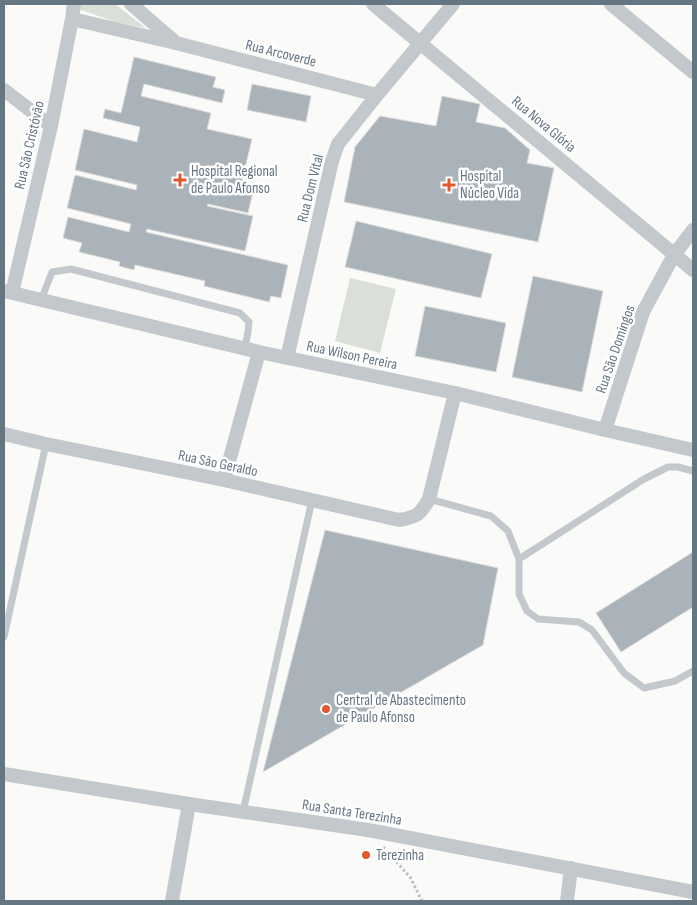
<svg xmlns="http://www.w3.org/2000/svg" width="697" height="905" viewBox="0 0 697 905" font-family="'Sofia Sans Condensed',sans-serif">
<rect width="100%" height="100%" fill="#fafaf8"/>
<path fill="#dadfd7" d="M 79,4 L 115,4 L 146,28 L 115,22 L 79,9 Z
M 350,278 L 396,289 L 380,353 L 335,341 Z"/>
<path fill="#aab3b9" stroke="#dcdcda" d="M 134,57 L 216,77 L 213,87 L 225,90 L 222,103 L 144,84 L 141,96 L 211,113 L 207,129 L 252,139 L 240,189 L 253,192 L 248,213 L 208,204 L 207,206 L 253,216 L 245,251 L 147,229 L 146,232 L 288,265 L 281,298 L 271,296 L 269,302 L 204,286 L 205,281 L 135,265 L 134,270 L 119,266 L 120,262 L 79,252 L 82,243 L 63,238 L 68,217 L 129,232 L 131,224 L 67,208 L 75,175 L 136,190 L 137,185 L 75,170 L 84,129 L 137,142 L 140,127 L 103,118 L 105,109 L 121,113 Z
M 252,84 L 311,96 L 306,122 L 247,110 Z
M 442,96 L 480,104 L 476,122 L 505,128 L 530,150 L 527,163 L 554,168 L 538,242 L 344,202 L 355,147 L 380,116 L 436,126 Z
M 356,221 L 492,254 L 481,298 L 345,267 Z
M 533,276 L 603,291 L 582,392 L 512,377 Z
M 425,306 L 506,323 L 496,372 L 415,356 Z
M 325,530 L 498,568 L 483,645 L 263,772 Z
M 693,552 L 693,607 L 621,652 L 596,613 Z"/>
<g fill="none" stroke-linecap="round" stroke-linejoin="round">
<path stroke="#bbbfc2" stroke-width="3" stroke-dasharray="2.5 2.5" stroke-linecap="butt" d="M 383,847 L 410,877 L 422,901"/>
<path stroke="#c3c8cc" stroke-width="7" d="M 41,300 L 52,272 L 71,269 L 240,313 L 249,322 L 248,332 L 245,348
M 429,499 L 491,516 L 508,531 L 519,559 L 519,594 L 527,611 L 538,619 L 579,622 L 592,630 L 624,673 L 644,688 L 675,681 L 693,671
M 519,559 L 644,479 L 668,467 L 678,467 L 693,471
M 4,637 L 46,444
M 243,812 L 312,500"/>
<path stroke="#c3c8cc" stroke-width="14" d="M 131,4 L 174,41
M 373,4 L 693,270
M 611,4 L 693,72
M 72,19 L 176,43 L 377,95
M 4,90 L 51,126
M 4,291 L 259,352 L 455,393 L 605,430 L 693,450
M 12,293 L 51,126 L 72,19 L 74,4
M 287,358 L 332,161 L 338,144 L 377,95 L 453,4
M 605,430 L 643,312 L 674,255 L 693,230
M 4,434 L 46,444 L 224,480 L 399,520 C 417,517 420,515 429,499 L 455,393
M 224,480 L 259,352
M 4,774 L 189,804 L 368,830 L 693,892
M 172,901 L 189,804
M 567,901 L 571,868"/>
</g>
<g fill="#e4572e" stroke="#fff" stroke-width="2">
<path d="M177.5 172.5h5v5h5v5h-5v5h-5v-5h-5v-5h5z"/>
<path d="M446.5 177.5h5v5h5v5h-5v5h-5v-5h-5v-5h5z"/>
<circle cx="326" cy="709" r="5"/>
<circle cx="366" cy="855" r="5"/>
</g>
<g text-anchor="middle" stroke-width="5" stroke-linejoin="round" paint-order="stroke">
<g font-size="15" fill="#657683" stroke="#fff">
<text transform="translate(281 53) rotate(14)" y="5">Rua Arcoverde</text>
<text transform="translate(544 124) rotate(40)" y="5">Rua Nova Glória</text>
<text transform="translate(29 145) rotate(-77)" y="5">Rua São Cristóvão</text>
<text transform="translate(310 188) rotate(-76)" y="5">Rua Dom Vital</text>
<text transform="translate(615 349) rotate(-71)" y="5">Rua São Domingos</text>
<text transform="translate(352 355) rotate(12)" y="5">Rua Wilson Pereira</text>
<text transform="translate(218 463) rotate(12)" y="5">Rua São Geraldo</text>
<text transform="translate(352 812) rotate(9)" y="5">Rua Santa Terezinha</text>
</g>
<g font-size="15" fill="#657683" stroke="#fff" text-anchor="start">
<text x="191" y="176">Hospital Regional<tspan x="191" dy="17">de Paulo Afonso</tspan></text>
<text x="460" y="181">Hospital<tspan x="460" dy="17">Núcleo Vida</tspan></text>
<text x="336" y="705">Central de Abastecimento<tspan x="336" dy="17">de Paulo Afonso</tspan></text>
<text x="376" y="860">Terezinha</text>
</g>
</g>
<rect width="697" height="905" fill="none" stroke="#657683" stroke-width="10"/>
</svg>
